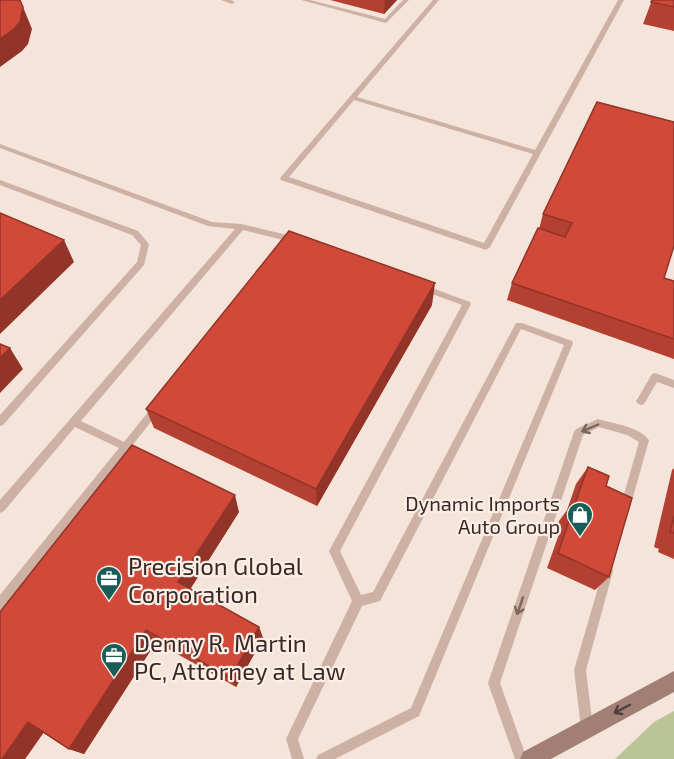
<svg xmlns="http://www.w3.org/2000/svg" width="674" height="759" viewBox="0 0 674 759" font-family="'Exo 2',sans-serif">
<rect width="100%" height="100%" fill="#f4e4d9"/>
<polygon fill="#bbc498" points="674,711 674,759 615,759 654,722"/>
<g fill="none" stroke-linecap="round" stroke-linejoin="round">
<g fill="#cdb1a4" fill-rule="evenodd">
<polygon points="221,0 231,0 235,2 232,4"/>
<polygon points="301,0 310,0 385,19 403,0 409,0 386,23"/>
<path d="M433,0H439L357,97L535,150L618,0H624L490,247L486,250L281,180L280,178ZM354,100L533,154L484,243L289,177Z"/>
<polygon points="0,144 212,222 241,224 291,236 295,239 291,242 243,230 81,421 124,442 153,406 156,405 159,406 161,409 4,608 0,610 0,595 119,448 75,427 4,511 0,513 0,500 235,229 208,226 0,148"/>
<polygon points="0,180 138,231 149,244 144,265 3,425 0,426 0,415 137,262 141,245 132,235 0,185"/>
<polygon points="424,285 470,302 471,304 340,551 361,595 373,592 516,323 522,323 572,341 573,343 419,716 335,759 316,759 318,755 411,708 564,345 521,329 380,601 362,606 298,739 304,759 292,759 286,739 352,601 329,551 462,305 421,290 420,288"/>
<polygon points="655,373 674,380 674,388 657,382 644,404 641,405 638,404 636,401 638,398 652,374"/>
<path d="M598,419C614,424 638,426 649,440L630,508L629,511L625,513L621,511L620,508L639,442L627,435L599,427L583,435L500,683L527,759H515L488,683L574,432L576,429Z"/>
<polygon points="608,566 612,567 613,571 586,670 593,728 591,732 587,734 583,732 581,728 574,670 603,571 604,567"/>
</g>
<polygon fill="#a17f75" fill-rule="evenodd" points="674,671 674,692 551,759 520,759 523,752"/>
</g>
<g fill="#b44031">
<polygon points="330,0 397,0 384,14"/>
<polygon points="652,0 674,0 674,31 643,24"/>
<polygon points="597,102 664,278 674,281 674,359 507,300 512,283 539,229 543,214"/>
<polygon points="432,305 317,506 154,428 146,409"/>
<polygon points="588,467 606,486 609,577 595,590 547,568 559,534 555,532 559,521 567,510 576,484"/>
<polygon points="674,468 674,559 658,552 659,549 654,547 672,470"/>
<polygon points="239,512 190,589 259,627 263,638 236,687 156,642 84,754 69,749 44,732 25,759 0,759"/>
</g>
<g fill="#923428">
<polygon points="385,0 397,0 384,14"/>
<polygon points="23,7 32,29 28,44 22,51 0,67 0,39"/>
<polygon points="64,240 74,262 0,334 0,300"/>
<polygon points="435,283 432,305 317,506 316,489"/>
<polygon points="10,348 23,369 0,393 0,358"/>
<polygon points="235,495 239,512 186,596 178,582"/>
<polygon points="259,627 263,638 236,687 230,678"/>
<polygon points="146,630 156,642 84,754 69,749"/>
<polygon points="28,722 46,729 25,759 2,759"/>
</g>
<g fill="#d14a39" stroke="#923428" stroke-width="1.5">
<polygon points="0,0 20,0 23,7 20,22 14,29 0,39"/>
<polygon points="652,0 674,0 674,7 651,2"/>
<polygon points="597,102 674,122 674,246 664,278 674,281 674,339 512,283 538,228 565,237 572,223 543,214"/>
<polygon points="0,213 64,240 0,300"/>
<polygon points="289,231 435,283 316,489 146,409"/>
<polygon points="0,344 10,348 0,358"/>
<polygon points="132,445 235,495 178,582 259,627 230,678 146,630 69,749 28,722 2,759 0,759 0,612"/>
<polygon points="588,467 609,476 606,486 632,498 609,577 558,553 570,518 566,516 571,505 574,506"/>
<polygon points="674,516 674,533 670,532"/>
</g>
<defs><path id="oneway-shaft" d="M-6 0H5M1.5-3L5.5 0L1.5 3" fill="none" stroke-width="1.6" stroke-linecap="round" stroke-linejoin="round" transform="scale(1.5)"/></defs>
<g stroke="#7b665f">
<use href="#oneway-shaft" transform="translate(590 428) rotate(157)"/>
<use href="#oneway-shaft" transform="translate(520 606) rotate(109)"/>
</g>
<use stroke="#523e3a" href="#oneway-shaft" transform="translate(622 709) rotate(152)"/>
<defs>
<symbol id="shop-pin" viewBox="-11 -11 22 30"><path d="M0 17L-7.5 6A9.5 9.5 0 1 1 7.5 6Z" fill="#185d58" stroke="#fbeee6"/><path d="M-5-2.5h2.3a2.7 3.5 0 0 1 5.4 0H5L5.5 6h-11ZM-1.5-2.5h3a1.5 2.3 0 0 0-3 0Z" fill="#fff"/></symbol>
<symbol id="office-pin" viewBox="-11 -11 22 30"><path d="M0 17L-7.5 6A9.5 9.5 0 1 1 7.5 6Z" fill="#185d58" stroke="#fbeee6"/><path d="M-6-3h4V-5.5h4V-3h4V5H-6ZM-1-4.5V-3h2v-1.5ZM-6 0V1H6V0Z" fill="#fff"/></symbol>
</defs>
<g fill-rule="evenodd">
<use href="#shop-pin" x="565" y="500" width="30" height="40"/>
<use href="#office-pin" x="94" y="564" width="30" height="40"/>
<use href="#office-pin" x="99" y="641" width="30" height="40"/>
</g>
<g text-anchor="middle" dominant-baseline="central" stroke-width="4.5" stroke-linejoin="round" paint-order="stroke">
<g font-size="20" fill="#382926" stroke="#fbeee6" text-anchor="end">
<text x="560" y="503">Dynamic Imports<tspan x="560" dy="23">Auto Group</tspan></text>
</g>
<g font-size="24" fill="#382926" stroke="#fbeee6" text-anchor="start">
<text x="128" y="565">Precision Global<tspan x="128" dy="28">Corporation</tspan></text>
<text x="134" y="642">Denny R. Martin<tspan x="134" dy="28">PC, Attorney at Law</tspan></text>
</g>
</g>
</svg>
